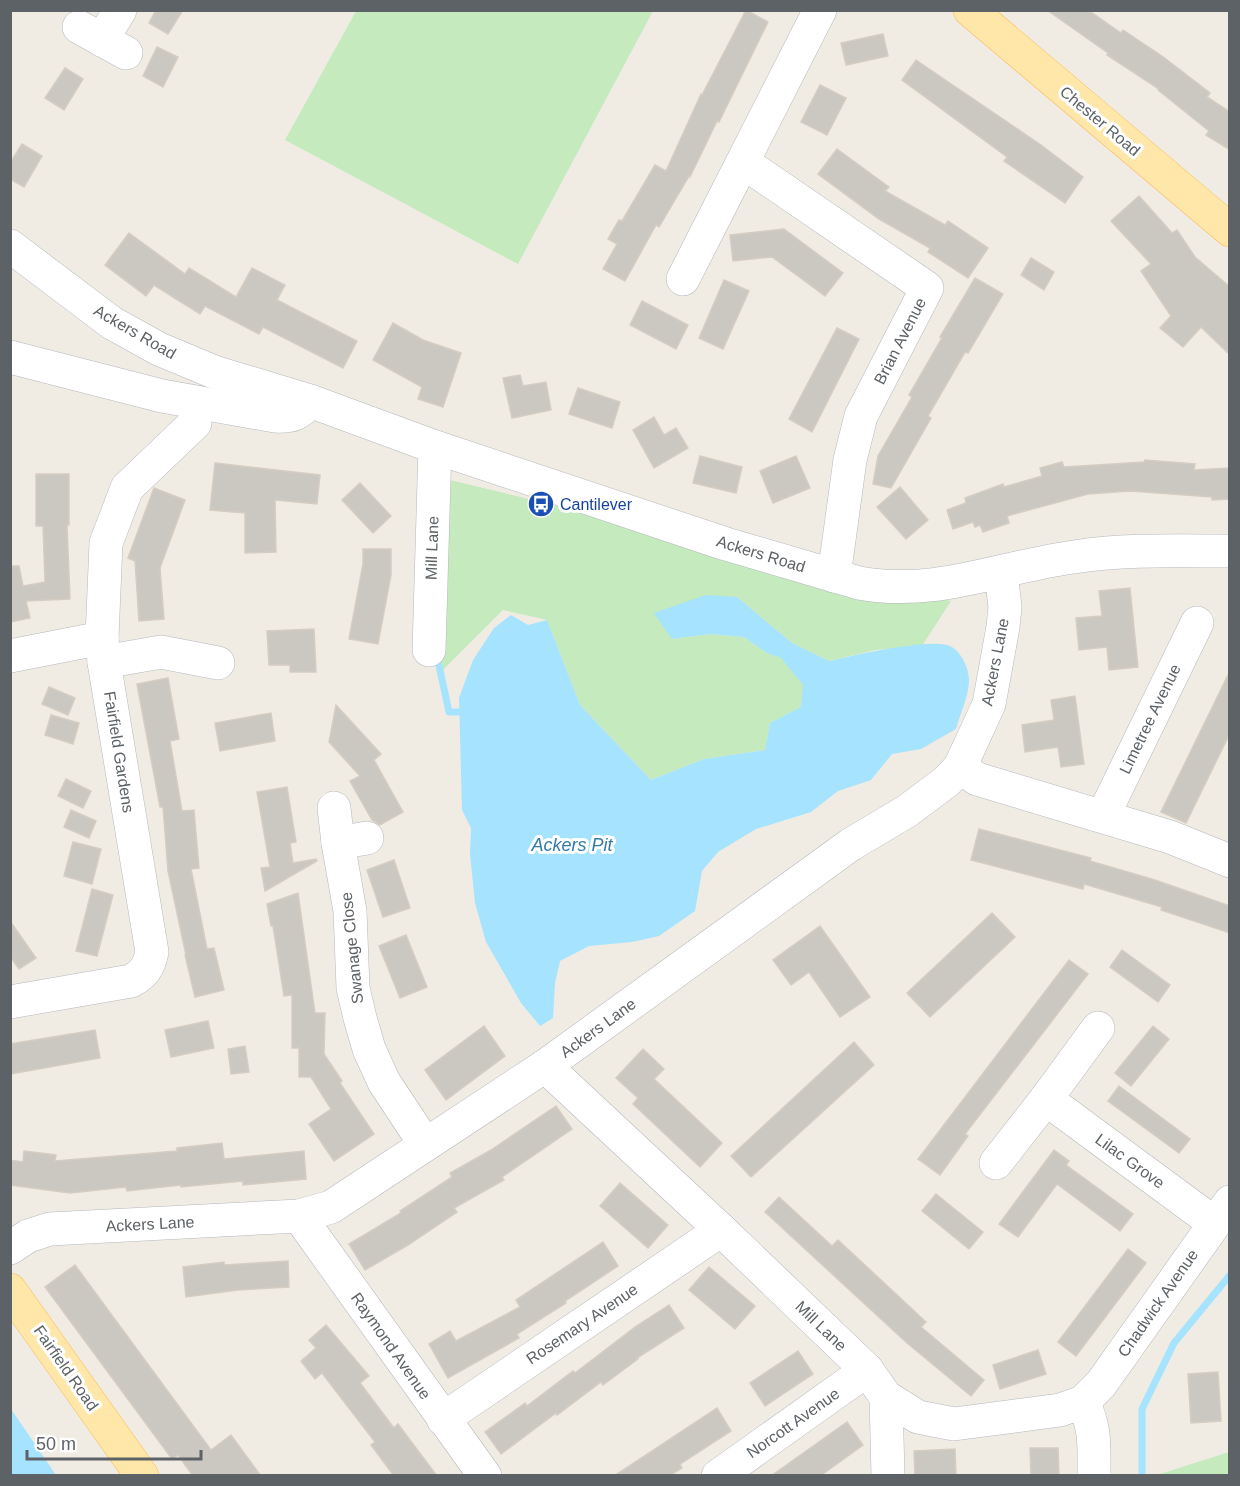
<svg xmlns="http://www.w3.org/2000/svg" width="1240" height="1486" viewBox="0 0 1240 1486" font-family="Arial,sans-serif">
<rect width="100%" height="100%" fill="#f0ece4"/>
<g fill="#c4eabe">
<polygon points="356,11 653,11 518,264 285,140"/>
<polygon points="446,479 951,601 922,646 875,650 829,661 792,643 737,597 672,639 710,634 744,637 767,653 781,658 804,685 801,707 770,723 765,750 704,759 651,780 580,705 547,620 503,610 440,673 448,559"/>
<polygon points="1229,1452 1229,1475 1157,1475"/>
</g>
<g fill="#a5e3ff">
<path d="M706,595L737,597L792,643L829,661C851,656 935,636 952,647C962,653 969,669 969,680C969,696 960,714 956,729L921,749L892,754L871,780L838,791L811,812L756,829L718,852L702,871L695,911L659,936L632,942L589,946L560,961L555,983L553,1018L540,1026L521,1003L486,942L475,903L470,854L471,828L462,810L459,698L473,660L494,628L511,615L528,625L547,620L580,705L651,780L704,759L765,750L770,723L801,707L803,685L781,658L767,653L744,637L710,634L672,639L654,613Z"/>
<polygon points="10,1409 11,1409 56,1475 11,1475"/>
</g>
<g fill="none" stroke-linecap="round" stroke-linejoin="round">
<g stroke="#a5e3ff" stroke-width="7">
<polyline points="437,656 449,712 460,712"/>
<polyline points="1142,1476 1142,1409 1174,1343 1230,1275"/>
</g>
</g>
<g fill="#cbc7c1" stroke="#d6cdc2" stroke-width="1.5">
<polygon points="156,10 183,10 168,34 149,23"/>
<polygon points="746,10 768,22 719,122 717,121 690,177 689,176 659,227 656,225 625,281 603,269 617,244 608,239 619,220 622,221 655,165 666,171 701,94 702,95"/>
<polygon points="1047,10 1088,10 1121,33 1123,30 1162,56 1210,93 1207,97 1230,112 1230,150 1206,135 1209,131 1158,90 1159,89 1107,55 1108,53"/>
<polygon points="883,34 888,56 846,65 841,43"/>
<polygon points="157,47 178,57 163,87 143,76"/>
<polygon points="916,60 1041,145 1083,177 1065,203 1004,161 1007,157 902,80"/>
<polygon points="65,68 83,79 64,110 45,98"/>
<polygon points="820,85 846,98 827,135 801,122"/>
<polygon points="22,144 42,156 24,187 10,179 10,163"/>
<polygon points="837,149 889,187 885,191 945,225 948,221 988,248 968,278 928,252 930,248 879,219 818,174"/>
<polygon points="1139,196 1172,233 1177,230 1195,257 1230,287 1230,355 1201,327 1183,347 1160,328 1171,316 1141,271 1151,264 1111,221"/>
<polygon points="784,229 843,273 825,296 772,257 733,261 730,235"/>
<polygon points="129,233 185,274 189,268 236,297 252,268 285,285 277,300 357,341 343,368 263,327 259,334 205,306 200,314 154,285 146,296 105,265"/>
<polygon points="1031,258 1054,272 1044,290 1021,275"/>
<polygon points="975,278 1003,294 968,353 965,352 928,416 931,418 891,488 873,484 878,456 912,397 909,395 942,338 940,337"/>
<polygon points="724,280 749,291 723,349 699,338"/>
<polygon points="642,301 688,325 676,349 630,325"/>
<polygon points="393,323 423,340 461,353 443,407 418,399 422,387 373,360"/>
<polygon points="837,328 859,339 812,432 789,419"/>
<polygon points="520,375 523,386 546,382 551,410 512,418 503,378"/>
<polygon points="578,388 620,402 612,428 569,414"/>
<polygon points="654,417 664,435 676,428 688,448 654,468 633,430"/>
<polygon points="700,456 742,467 736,493 693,483"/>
<polygon points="796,456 810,488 773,503 760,471"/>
<polygon points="1145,460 1195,464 1194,470 1230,468 1230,499 1212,500 1212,497 1130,491 1088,494 1007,516 1009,523 983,532 980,525 975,527 973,522 953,529 947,510 966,503 965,498 1003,484 1004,487 1042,476 1040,468 1062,462 1064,467 1144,462"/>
<polygon points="215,463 320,475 317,504 275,500 276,552 245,553 245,513 210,510"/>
<polygon points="36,474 69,474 69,525 67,525 70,599 26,601 30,618 10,622 10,566 19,566 23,586 45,582 43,526 36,526"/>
<polygon points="360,483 391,516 373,533 342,500"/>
<polygon points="900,487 928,520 906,539 877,507"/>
<polygon points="154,488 185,500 160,568 164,619 139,621 135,561 128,558"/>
<polygon points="363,549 391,549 391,575 378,644 349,639 363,564"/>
<polygon points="1130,588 1138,667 1109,670 1107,647 1079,650 1076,618 1102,616 1099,591"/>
<polygon points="314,629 316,672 290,672 290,665 269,665 267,631"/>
<polygon points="1230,671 1230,733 1186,823 1161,812"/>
<polygon points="168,678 179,739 170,741 182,811 194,810 199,868 191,869 207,949 214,948 224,990 195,997 185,955 186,955 168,871 163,807 160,807 137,684"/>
<polygon points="49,687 75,698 68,715 42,704"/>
<polygon points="1075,696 1084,764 1061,767 1058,747 1025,752 1022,725 1054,720 1051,700"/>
<polygon points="336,705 381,754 374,760 403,812 380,825 372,820 350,781 360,776 329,742"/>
<polygon points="271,713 275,741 220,751 215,723"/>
<polygon points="51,715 79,723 73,744 45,735"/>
<polygon points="66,779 91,791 83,808 58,796"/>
<polygon points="287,787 296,842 290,843 293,863 316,859 317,861 265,891 261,868 270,867 257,792"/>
<polygon points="71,810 96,821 89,838 64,827"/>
<polygon points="979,829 1091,858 1090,861 1155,880 1230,906 1230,933 1161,910 1162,907 1084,884 1083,889 971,860"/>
<polygon points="73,842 101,849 92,884 64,876"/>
<polygon points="394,860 410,908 383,917 367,870"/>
<polygon points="92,889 113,895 97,956 76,951"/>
<polygon points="298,893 315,1013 325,1013 324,1054 342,1081 340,1083 374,1134 334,1161 309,1124 331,1109 311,1077 299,1077 299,1048 292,1048 292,995 284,996 273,926 271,926 267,904"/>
<polygon points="992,913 1015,937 930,1017 907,993"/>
<polygon points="10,921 36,958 19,969 10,956"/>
<polygon points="820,926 870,997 840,1017 809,972 791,985 773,960"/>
<polygon points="406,935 427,987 400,998 379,946"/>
<polygon points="1122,950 1170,985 1158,1002 1110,967"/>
<polygon points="1069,960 1088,974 965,1134 968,1136 940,1175 918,1159"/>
<polygon points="208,1021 214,1048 171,1057 165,1030"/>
<polygon points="484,1026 505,1056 446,1100 425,1070"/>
<polygon points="1153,1026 1169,1039 1131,1086 1115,1073"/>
<polygon points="95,1030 100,1058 10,1074 10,1044"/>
<polygon points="854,1042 874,1065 751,1177 731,1156"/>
<polygon points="245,1046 249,1072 231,1074 228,1049"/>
<polygon points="643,1049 664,1069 654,1079 722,1143 700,1167 633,1104 638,1098 616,1078"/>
<polygon points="1119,1086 1190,1139 1179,1153 1108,1101"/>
<polygon points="556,1106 572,1129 502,1177 504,1180 454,1208 457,1212 408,1245 365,1270 349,1244 401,1213 400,1211 452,1177 450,1173 491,1150"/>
<polygon points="222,1143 224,1159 304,1151 306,1179 243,1185 243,1181 181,1187 181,1185 127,1191 126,1187 70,1193 10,1185 10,1160 23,1162 24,1151 56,1155 55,1161 177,1151 177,1148"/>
<polygon points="1054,1150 1069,1161 1066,1165 1133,1214 1120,1231 1057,1184 1018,1237 999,1224"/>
<polygon points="620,1183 668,1225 648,1248 600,1206"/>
<polygon points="936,1194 983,1232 969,1249 922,1211"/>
<polygon points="779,1197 832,1246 838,1240 926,1322 921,1327 984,1380 971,1396 907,1343 765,1212"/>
<polygon points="603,1242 618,1266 565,1301 566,1303 517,1334 519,1338 448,1378 429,1344 450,1331 456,1341 520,1307 516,1300"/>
<polygon points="1128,1249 1146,1263 1076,1356 1058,1342"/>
<polygon points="288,1261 289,1287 238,1290 186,1297 183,1267 224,1262 224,1265"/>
<polygon points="75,1265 211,1450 231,1435 261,1476 193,1476 178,1455 172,1459 45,1287"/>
<polygon points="709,1267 755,1306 735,1329 689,1290"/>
<polygon points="669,1305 684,1328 637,1358 638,1359 603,1385 601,1382 557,1415 556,1413 501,1454 485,1432 525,1403 527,1406 573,1371 575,1373 635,1327"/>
<polygon points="326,1325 369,1376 360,1383 394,1428 398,1424 437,1476 394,1476 371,1445 375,1442 322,1373 315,1379 301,1361 316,1348 309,1340"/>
<polygon points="1038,1350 1046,1374 1000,1389 993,1365"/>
<polygon points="798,1351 813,1374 765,1406 750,1383"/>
<polygon points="1218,1372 1221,1421 1191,1423 1188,1374"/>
<polygon points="717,1408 731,1431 680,1464 682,1468 669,1476 614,1476"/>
<polygon points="847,1422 863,1445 820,1476 771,1476"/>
<polygon points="1030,1448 1058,1448 1059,1476 1031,1476"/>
<polygon points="955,1449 956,1476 915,1476 914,1451"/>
</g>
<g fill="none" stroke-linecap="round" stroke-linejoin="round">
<defs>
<g id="minor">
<polyline points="79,27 126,53"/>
<polyline points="102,40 120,10"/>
<polyline points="743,162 927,288 861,416 850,460 834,576"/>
<path d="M10,246L112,323L159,349L214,372L310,401L435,447L726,544L859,583C937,597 999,567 1074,557C1125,549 1178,551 1230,551"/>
<polyline points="683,279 820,10"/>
<path d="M10,357L162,396L275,416C292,417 300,414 310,401"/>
<polyline points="429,650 435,447"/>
<polyline points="10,656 102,638"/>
<polyline points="104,662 161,652 218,663"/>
<polyline points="960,767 977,779 1170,837 1230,861"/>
<polyline points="334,808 338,843 367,838"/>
<polyline points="1103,816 1197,623"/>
<polyline points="338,843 350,911 353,988 360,1018 369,1049 384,1082 425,1144"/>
<path d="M10,1002L131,981C144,974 149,967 152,952L104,662L102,638L106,543L127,488L195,423"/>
<path d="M545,1066L721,1230L867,1370L886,1397L918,1417L954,1424L1060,1410L1083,1402C1096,1428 1094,1447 1094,1476"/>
<polyline points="1046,1099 1214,1223"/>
<polyline points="996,1163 1046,1099 1098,1028"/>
<polyline points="299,1216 485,1476"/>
<polyline points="10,1248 28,1236 50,1229 299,1216 331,1207 545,1066 850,845 907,811 947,781 960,767 989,704 1003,627 1005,607 1001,573"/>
<polyline points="886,1397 888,1476"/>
<polyline points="1083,1402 1101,1384 1230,1202"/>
<polyline points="443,1419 721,1230"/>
<polyline points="718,1476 867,1370"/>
</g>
<g id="major">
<polyline points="970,10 1230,230"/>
<polyline points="10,1290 142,1476"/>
</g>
</defs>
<use href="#minor" stroke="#b5b8bc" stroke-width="34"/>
<use href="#major" stroke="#ffb74f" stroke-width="34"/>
<use href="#minor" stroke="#fff" stroke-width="33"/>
<use href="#major" stroke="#ffe7aa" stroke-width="33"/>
</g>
<defs>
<symbol id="bus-disc" viewBox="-11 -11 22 22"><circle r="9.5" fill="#1a4fb4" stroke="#fff"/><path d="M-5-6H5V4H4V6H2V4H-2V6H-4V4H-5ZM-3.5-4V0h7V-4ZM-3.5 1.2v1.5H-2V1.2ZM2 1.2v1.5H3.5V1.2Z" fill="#fff"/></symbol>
</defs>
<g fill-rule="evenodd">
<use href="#bus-disc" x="526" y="489" width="30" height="30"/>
</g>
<g text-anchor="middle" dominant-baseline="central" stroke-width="6" stroke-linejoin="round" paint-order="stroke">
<g font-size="16" fill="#5c6266" stroke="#fff">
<text transform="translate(1100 121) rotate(40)">Chester Road</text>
<text transform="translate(135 332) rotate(30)">Ackers Road</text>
<text transform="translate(900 341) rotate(-63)">Brian Avenue</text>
<text transform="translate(432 548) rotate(-88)">Mill Lane</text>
<text transform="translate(761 554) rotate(17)">Ackers Road</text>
<text transform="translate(995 662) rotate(-79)">Ackers Lane</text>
<text transform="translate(1150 719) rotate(-64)">Limetree Avenue</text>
<text transform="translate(119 752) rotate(81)">Fairfield Gardens</text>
<text transform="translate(352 948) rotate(-96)">Swanage Close</text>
<text transform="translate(598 1028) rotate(-36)">Ackers Lane</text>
<text transform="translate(1130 1161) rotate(36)">Lilac Grove</text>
<text transform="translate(150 1224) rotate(-3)">Ackers Lane</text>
<text transform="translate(1158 1303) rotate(-55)">Chadwick Avenue</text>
<text transform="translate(582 1324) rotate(-34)">Rosemary Avenue</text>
<text transform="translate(821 1326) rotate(44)">Mill Lane</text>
<text transform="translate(391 1346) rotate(55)">Raymond Avenue</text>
<text transform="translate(66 1368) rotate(55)">Fairfield Road</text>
<text transform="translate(793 1423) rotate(-35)">Norcott Avenue</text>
</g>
<g font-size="16" fill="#164399" stroke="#fff" text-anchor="start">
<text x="560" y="504">Cantilever</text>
</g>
<g font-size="18" font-style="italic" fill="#337ba9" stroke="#fff">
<text x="572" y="845">Ackers Pit</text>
</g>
</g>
<rect width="1240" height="1486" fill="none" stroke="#5c6266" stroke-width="24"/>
<path d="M27 1450v9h174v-9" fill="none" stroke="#5c6266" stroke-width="3"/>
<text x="36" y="1450" font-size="18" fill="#5c6266" stroke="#ffffff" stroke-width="4.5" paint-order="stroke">50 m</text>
</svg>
